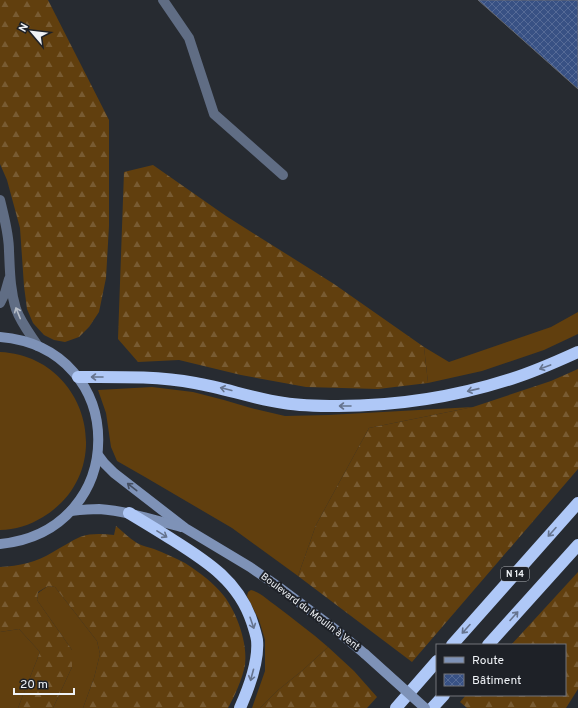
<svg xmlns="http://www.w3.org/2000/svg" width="578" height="708" viewBox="0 0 578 708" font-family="Overpass,sans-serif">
<defs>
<pattern id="forest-firs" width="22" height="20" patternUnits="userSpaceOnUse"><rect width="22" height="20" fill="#613f0e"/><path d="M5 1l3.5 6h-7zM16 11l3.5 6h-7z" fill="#785b32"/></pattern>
<pattern id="building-cross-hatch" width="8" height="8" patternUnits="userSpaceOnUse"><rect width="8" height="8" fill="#385184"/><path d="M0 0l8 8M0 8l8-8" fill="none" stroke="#556a96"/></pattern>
</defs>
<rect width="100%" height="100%" fill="#272b31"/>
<g fill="#613f0e">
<polygon points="578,312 578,334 544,350 482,371 428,383 424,347 449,362 551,327"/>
<path d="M0,352C88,356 119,471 43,517C30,525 15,530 0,530Z"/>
<polygon points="152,387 193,392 224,400 251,408 285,416 328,415 473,407 369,428 316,525 298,576 232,528 145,477 117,461 111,447 106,413 98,390"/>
<polygon points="48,586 55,587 97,641 100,654 94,678 83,708 53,708 72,667 72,650 37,600 38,593"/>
<path d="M251,590C260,592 268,600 275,605C293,619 311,632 328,647L303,670L277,691L260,708H252L265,671V640L259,620L247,596L248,592Z"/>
<polygon points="19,629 40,652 18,708 0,708 0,632"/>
</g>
<g fill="url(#forest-firs)">
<polygon points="0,0 48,0 109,120 109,226 106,278 99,312 89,327 79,337 65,342 54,340 44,335 33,323 27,309 24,286 20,228 7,180 0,164"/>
<polygon points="153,165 226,216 334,284 424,347 428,383 378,389 306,387 241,375 179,360 138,362 118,339 124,172"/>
<polygon points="578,369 578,469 412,662 298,576 316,525 369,428 473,407 551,381"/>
<path d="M116,526C122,531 129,538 137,543C142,546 149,547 154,549C165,553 175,558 185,563C199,572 214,583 224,596C237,613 248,644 245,665C242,680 235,695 228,708H83L94,678L100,654L97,641L55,587L48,586L38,592L37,600L72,650V667L53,708H18L40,652L19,629L0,632V567C19,566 37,562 53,552C62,547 71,541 80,537C91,533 103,534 114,535Z"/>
<polygon points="578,572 578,689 566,708 467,708 460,702 466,695 565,695 565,645 511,645"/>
<polygon points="328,647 354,671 377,697 367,708 260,708 277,691 303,670"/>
</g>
<polygon fill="url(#building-cross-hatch)" stroke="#666970" points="478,0 578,0 578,89"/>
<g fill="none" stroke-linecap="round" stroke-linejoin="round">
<polyline stroke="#606d84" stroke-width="10" points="163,0 189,38 214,114 283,175"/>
<g stroke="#606d84" stroke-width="10">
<path d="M0,200C4,217 9,234 9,251C10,271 10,290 16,309C21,323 30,334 38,346"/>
<polyline points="0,303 5,293 9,279"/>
</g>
<g stroke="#7e92b7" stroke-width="10">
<path d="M0,337C131,348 131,531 0,544"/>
<polyline points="98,455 104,463 114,473 185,528 250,567 276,585 336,630 365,654"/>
<path d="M71,511C80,510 90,509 99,509C127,511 154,520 181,527"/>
</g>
<g stroke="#afc8f7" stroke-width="12">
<path d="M78,377C117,377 157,376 195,383C225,388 254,399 284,403C302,406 320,406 338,406C396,406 455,397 511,379C534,372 556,362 578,352"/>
<path d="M129,513C144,522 159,531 173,540C208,562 239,582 252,622C254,628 256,634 257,640C259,660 248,690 240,708"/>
<polyline points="452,645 578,503"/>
<polyline points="488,645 578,545"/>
<polyline points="396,708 437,661"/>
<polyline points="432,708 444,695"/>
</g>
<polyline stroke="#7e92b7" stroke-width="10" points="365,654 425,708"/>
</g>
<defs><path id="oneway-shaft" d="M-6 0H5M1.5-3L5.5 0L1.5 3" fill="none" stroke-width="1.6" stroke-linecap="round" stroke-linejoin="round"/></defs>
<use stroke="#b6bdc8" href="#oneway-shaft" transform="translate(18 313) rotate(-112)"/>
<g stroke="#66748f">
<use href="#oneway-shaft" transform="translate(545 367) rotate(160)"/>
<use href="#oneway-shaft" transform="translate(97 377) rotate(180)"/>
<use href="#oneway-shaft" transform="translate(226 389) rotate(-166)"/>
<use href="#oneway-shaft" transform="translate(473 390) rotate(167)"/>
<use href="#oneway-shaft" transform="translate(345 406) rotate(-180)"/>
<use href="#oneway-shaft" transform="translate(552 532) rotate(132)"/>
<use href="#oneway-shaft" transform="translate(162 534) rotate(32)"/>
<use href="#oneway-shaft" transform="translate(514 616) rotate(-48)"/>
<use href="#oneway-shaft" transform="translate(252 623) rotate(71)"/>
<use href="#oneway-shaft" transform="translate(466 629) rotate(132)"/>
<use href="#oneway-shaft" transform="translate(252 675) rotate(105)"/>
</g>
<use stroke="#444e61" href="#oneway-shaft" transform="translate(132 487) rotate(-142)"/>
<g text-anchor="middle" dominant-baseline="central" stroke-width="4" stroke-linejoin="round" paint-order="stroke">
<rect fill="#1e2127" stroke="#b0b3b8" stroke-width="1" x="501" y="567" width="28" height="14" rx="3"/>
<g font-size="9" font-weight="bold" fill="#eff2f6">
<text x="515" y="574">N 14</text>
</g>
<g font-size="10" fill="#eff2f6" stroke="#1e2127">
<text transform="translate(310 612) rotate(37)">Boulevard du Moulin à Vent</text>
</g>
</g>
<rect x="436" y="644" width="130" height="52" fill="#1e2127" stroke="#72757a"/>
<rect x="444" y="657" width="20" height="6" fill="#7e92b7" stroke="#72757a"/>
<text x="472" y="664" font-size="12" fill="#eff2f6">Route</text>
<rect x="444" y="674" width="20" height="12" fill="url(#building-cross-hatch)" stroke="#72757a"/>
<text x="472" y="684" font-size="12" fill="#eff2f6">Bâtiment</text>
<g transform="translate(32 32) rotate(298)" stroke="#1e2127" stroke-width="3" paint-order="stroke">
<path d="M0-3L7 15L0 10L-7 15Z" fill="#eff2f6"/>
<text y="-6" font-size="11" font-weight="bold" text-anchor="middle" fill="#eff2f6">N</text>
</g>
<path d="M14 688v6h60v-6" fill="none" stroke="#eff2f6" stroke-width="2"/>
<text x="20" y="688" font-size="12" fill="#eff2f6" stroke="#1e2127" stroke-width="3" paint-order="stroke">20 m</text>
</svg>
